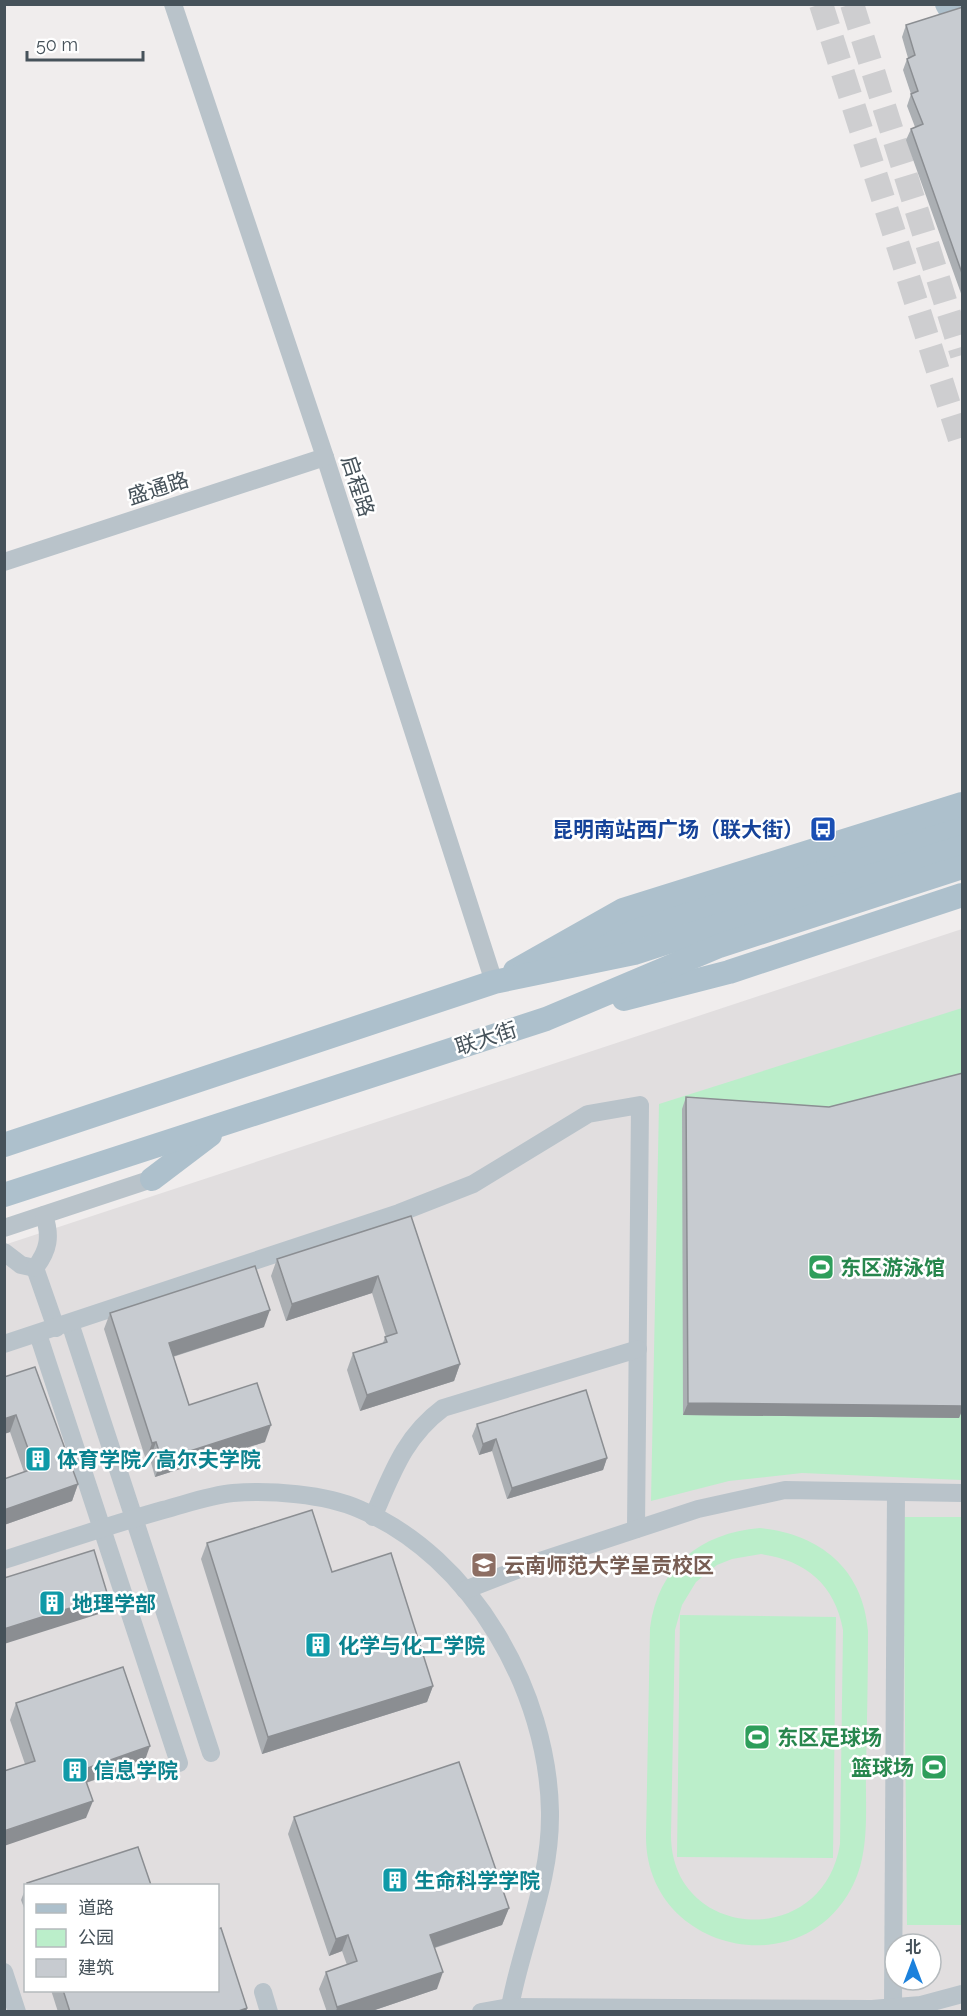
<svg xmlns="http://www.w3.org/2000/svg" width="967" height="2016" viewBox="0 0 967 2016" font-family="Raleway,'Noto Sans SC',sans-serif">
<rect width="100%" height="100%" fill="#f0eded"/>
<path fill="#e1dedf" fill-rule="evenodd" d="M962,929V2011H5L4,1245ZM26,1886H218V1990H26ZM895,1944H931V1980H895Z"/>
<g fill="#bbeeca" fill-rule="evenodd">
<polygon points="962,1008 962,1480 802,1473 729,1481 651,1501 659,1104"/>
<polygon points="903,1517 962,1517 962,1925 907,1925"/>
<path d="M760,1528C819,1534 863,1568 868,1631C868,1676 867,1722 866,1768C865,1807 871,1853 851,1889C798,1987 646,1949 646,1837L650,1628C658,1567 700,1533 760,1528ZM761,1554C805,1560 835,1584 843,1630L840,1844C823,1951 671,1941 671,1835L675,1630L682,1605L696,1582L717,1565L732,1559Z"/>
<polygon points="680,1615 836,1617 833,1858 677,1857"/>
</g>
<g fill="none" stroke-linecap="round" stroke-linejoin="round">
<g stroke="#ceced0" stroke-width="24" stroke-dasharray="24 12" stroke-linecap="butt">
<polyline points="821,4 962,446"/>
<polyline points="852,4 962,355"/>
</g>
<g stroke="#b9c3ca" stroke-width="18">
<polyline points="173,4 325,457 494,982"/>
<polyline points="4,562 325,457"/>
<polyline points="4,1228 152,1179"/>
<polyline points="4,1252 21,1265 35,1268"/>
<polyline points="35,1268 56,1328"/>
<path d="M35,1268C49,1250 51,1236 44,1215"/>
<polyline points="70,1323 211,1753"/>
<polyline points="38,1334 179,1763"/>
<polyline points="4,1344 399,1213 473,1184 588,1114 640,1105 636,1529"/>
<path d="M373,1517C392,1474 404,1437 443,1408L638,1349"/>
<path d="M4,1560C57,1543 110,1525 163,1510C186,1504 210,1495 233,1493C270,1490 325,1494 359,1509C473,1557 548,1692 550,1812C551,1885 521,1942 509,2012"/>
<polyline points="465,1590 543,1560 698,1509 785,1490 962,1493"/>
<polyline points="4,1972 17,2012"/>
<polyline points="263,1992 269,2012"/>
<polyline points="893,2007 896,1492"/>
<polyline points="481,2012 509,2007 872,2009 921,2005 962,1994"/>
</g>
<g stroke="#adc0cc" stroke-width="24">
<polyline points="947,4 954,16 962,19"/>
<polyline points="575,951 629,930 962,824"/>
<polyline points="515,971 623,910 962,804"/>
<polyline points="624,999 729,972 962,895"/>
<polyline points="4,1145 494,982 634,953 962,847"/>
<polyline points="152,1179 210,1135"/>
<polyline points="4,1195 546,1019 719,946 962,867"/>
</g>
</g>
<g fill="#abafb3">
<polygon points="963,7 963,299 906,140 911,129 915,127 907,106 911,94 903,70 907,59 908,58 902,37 906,25"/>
<polygon points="963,1073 963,1408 959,1418 683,1415 682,1109 686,1097 829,1107"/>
<polygon points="411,1216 460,1364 454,1381 360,1411 347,1370 353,1353 383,1343 385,1337 386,1337 372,1293 286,1321 271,1276 277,1259"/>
<polygon points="110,1313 264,1327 173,1357 189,1405 265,1442 155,1477 150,1459 146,1460 104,1329"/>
<polygon points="4,1377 78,1484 72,1501 4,1525 4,1479 24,1472 10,1432 4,1434"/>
<polygon points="477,1424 607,1458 603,1470 507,1499 492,1451 479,1455 472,1436"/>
<polygon points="207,1543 433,1686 427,1702 262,1754 201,1559"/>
<polygon points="16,1703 144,1763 86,1783 86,1818 25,1764 10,1720"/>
<polygon points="294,1817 509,1908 502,1925 435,1948 437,1989 369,2012 327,2012 319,1989 326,1972 347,1965 342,1951 329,1956 288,1834"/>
<polygon points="26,1887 26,1913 21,1900"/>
<polygon points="51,1990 218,1990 247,2008 246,2012 58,2012"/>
</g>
<g fill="#8b8e92">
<polygon points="378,1276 372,1293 286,1321 292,1304"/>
<polygon points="270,1310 264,1327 162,1360 169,1343"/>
<polygon points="460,1364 454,1381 360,1411 367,1395"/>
<polygon points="688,1403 963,1406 963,1408 959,1418 683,1415"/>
<polygon points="16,1415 10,1432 4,1434 4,1419"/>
<polygon points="271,1425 265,1442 155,1477 162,1460"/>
<polygon points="496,1439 492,1451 479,1455 483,1444"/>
<polygon points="156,1442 150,1459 146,1460 152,1443"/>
<polygon points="607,1458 603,1470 507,1499 512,1488"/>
<polygon points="78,1484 72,1501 4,1525 4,1510"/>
<polygon points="108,1596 102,1613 4,1644 4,1629"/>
<polygon points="433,1686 427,1702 262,1754 268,1737"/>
<polygon points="150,1746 144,1763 76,1786 82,1770"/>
<polygon points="93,1801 86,1818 4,1846 4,1831"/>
<polygon points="509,1908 502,1925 424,1951 430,1935"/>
<polygon points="348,1935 342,1951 329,1956 336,1939"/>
<polygon points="443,1972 437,1989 369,2012 336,2012 337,2007"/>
<polygon points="247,2008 246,2012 236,2012"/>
</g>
<g fill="#c7cbd0" stroke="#8b8e92" stroke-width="1.5">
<polygon points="963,7 963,276 911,129 923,124 911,94 918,91 907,59 915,55 906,25"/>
<polygon points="963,1073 963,1406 688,1403 686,1097 829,1107"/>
<polygon points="411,1216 460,1364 367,1395 353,1353 387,1342 385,1337 397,1333 378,1276 292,1304 277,1259"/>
<polygon points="255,1266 270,1310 169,1343 189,1405 257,1383 271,1425 162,1460 156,1442 152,1443 110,1313"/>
<polygon points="35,1367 78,1484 4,1510 4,1479 35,1468 16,1415 4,1419 4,1377"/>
<polygon points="586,1390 607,1458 512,1488 496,1439 483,1444 477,1424"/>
<polygon points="312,1510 332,1572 391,1553 433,1686 268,1737 207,1543"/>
<polygon points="94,1550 108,1596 4,1629 4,1578"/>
<polygon points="123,1667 150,1746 82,1770 93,1801 4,1831 4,1771 35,1761 16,1703"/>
<polygon points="459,1762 509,1908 430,1935 443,1972 337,2007 326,1972 357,1961 348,1935 336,1939 294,1817"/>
<polygon points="138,1847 151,1885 28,1886 27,1883"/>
<polygon points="221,1928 247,2008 236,2012 70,2012 63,1990 218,1990 218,1929"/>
</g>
<defs>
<symbol id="bus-square" viewBox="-11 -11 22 22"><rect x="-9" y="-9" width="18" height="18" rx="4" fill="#1a4fb4" stroke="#fff"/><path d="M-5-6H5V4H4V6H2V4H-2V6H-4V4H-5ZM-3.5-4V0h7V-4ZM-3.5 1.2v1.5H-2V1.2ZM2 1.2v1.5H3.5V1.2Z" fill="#fff"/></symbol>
<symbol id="stadium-square" viewBox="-11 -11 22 22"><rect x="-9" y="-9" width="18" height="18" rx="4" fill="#2e9e5b" stroke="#fff"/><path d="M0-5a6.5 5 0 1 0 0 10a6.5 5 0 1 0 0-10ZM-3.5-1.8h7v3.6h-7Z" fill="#fff"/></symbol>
<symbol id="building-square" viewBox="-11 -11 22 22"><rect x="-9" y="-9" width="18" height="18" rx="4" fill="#0f9aa8" stroke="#fff"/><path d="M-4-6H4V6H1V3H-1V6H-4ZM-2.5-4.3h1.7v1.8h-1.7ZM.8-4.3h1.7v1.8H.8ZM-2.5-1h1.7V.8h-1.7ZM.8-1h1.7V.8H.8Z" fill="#fff"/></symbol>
<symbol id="university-square" viewBox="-11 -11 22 22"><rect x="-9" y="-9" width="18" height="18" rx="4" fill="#8d6e63" stroke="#fff"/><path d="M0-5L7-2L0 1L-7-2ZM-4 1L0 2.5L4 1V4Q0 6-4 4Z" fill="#fff"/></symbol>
</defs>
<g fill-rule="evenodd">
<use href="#bus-square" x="808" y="814" width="30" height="30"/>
<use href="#stadium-square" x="806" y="1252" width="30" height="30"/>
<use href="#building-square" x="23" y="1444" width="30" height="30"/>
<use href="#university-square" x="469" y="1550" width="30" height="30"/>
<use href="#building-square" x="37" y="1588" width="30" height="30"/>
<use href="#building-square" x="303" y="1630" width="30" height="30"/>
<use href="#stadium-square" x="742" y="1722" width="30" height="30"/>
<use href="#stadium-square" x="919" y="1752" width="30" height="30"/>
<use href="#building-square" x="60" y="1755" width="30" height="30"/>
<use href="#building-square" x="380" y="1865" width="30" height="30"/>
</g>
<g text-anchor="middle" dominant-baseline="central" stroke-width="5" stroke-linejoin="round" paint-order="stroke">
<g font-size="21" fill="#46525a" stroke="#fff">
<text transform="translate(358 486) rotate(72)">启程路</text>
<text transform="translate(158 488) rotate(-18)">盛通路</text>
<text transform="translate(486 1038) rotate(-18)">联大街</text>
</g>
<g font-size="21" font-weight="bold" fill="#164399" stroke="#fff" text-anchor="end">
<text x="804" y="829">昆明南站西广场（联大街）</text>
</g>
<g font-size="21" font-weight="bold" fill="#27864d" stroke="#fff" text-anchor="start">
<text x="840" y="1267">东区游泳馆</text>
<text x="777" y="1737">东区足球场</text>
<text x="914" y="1767" text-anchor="end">篮球场</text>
</g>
<g font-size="21" font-weight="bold" fill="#0d838f" stroke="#fff" text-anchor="start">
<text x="57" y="1459">体育学院/高尔夫学院</text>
<text x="72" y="1603">地理学部</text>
<text x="338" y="1645">化学与化工学院</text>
<text x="94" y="1770">信息学院</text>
<text x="414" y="1880">生命科学学院</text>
</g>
<g font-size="21" font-weight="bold" fill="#785e54" stroke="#fff" text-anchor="start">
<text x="504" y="1565">云南师范大学呈贡校区</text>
</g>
</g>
<rect width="967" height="2016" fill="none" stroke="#46525a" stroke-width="12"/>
<rect x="24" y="1884" width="195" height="108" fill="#ffffff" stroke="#b5babd" stroke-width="1.5"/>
<rect x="36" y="1904" width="30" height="9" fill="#adc0cc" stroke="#b5babd" stroke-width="1.5"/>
<text x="78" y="1914" font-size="18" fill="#46525a">道路</text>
<rect x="36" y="1929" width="30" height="18" fill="#bbeeca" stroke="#b5babd" stroke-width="1.5"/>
<text x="78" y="1944" font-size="18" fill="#46525a">公园</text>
<rect x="36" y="1959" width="30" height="18" fill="#c7cbd0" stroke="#b5babd" stroke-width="1.5"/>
<text x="78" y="1974" font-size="18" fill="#46525a">建筑</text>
<g transform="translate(913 1962)"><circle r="28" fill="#ffffff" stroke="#b5babd" stroke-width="1.5"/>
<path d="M0-4.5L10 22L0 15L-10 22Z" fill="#1b81dc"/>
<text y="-9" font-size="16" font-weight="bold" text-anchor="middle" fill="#46525a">北</text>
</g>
<path d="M27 51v9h116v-9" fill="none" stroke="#46525a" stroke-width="3"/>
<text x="36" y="51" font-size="18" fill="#46525a" stroke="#ffffff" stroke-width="4.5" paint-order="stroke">50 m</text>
</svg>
